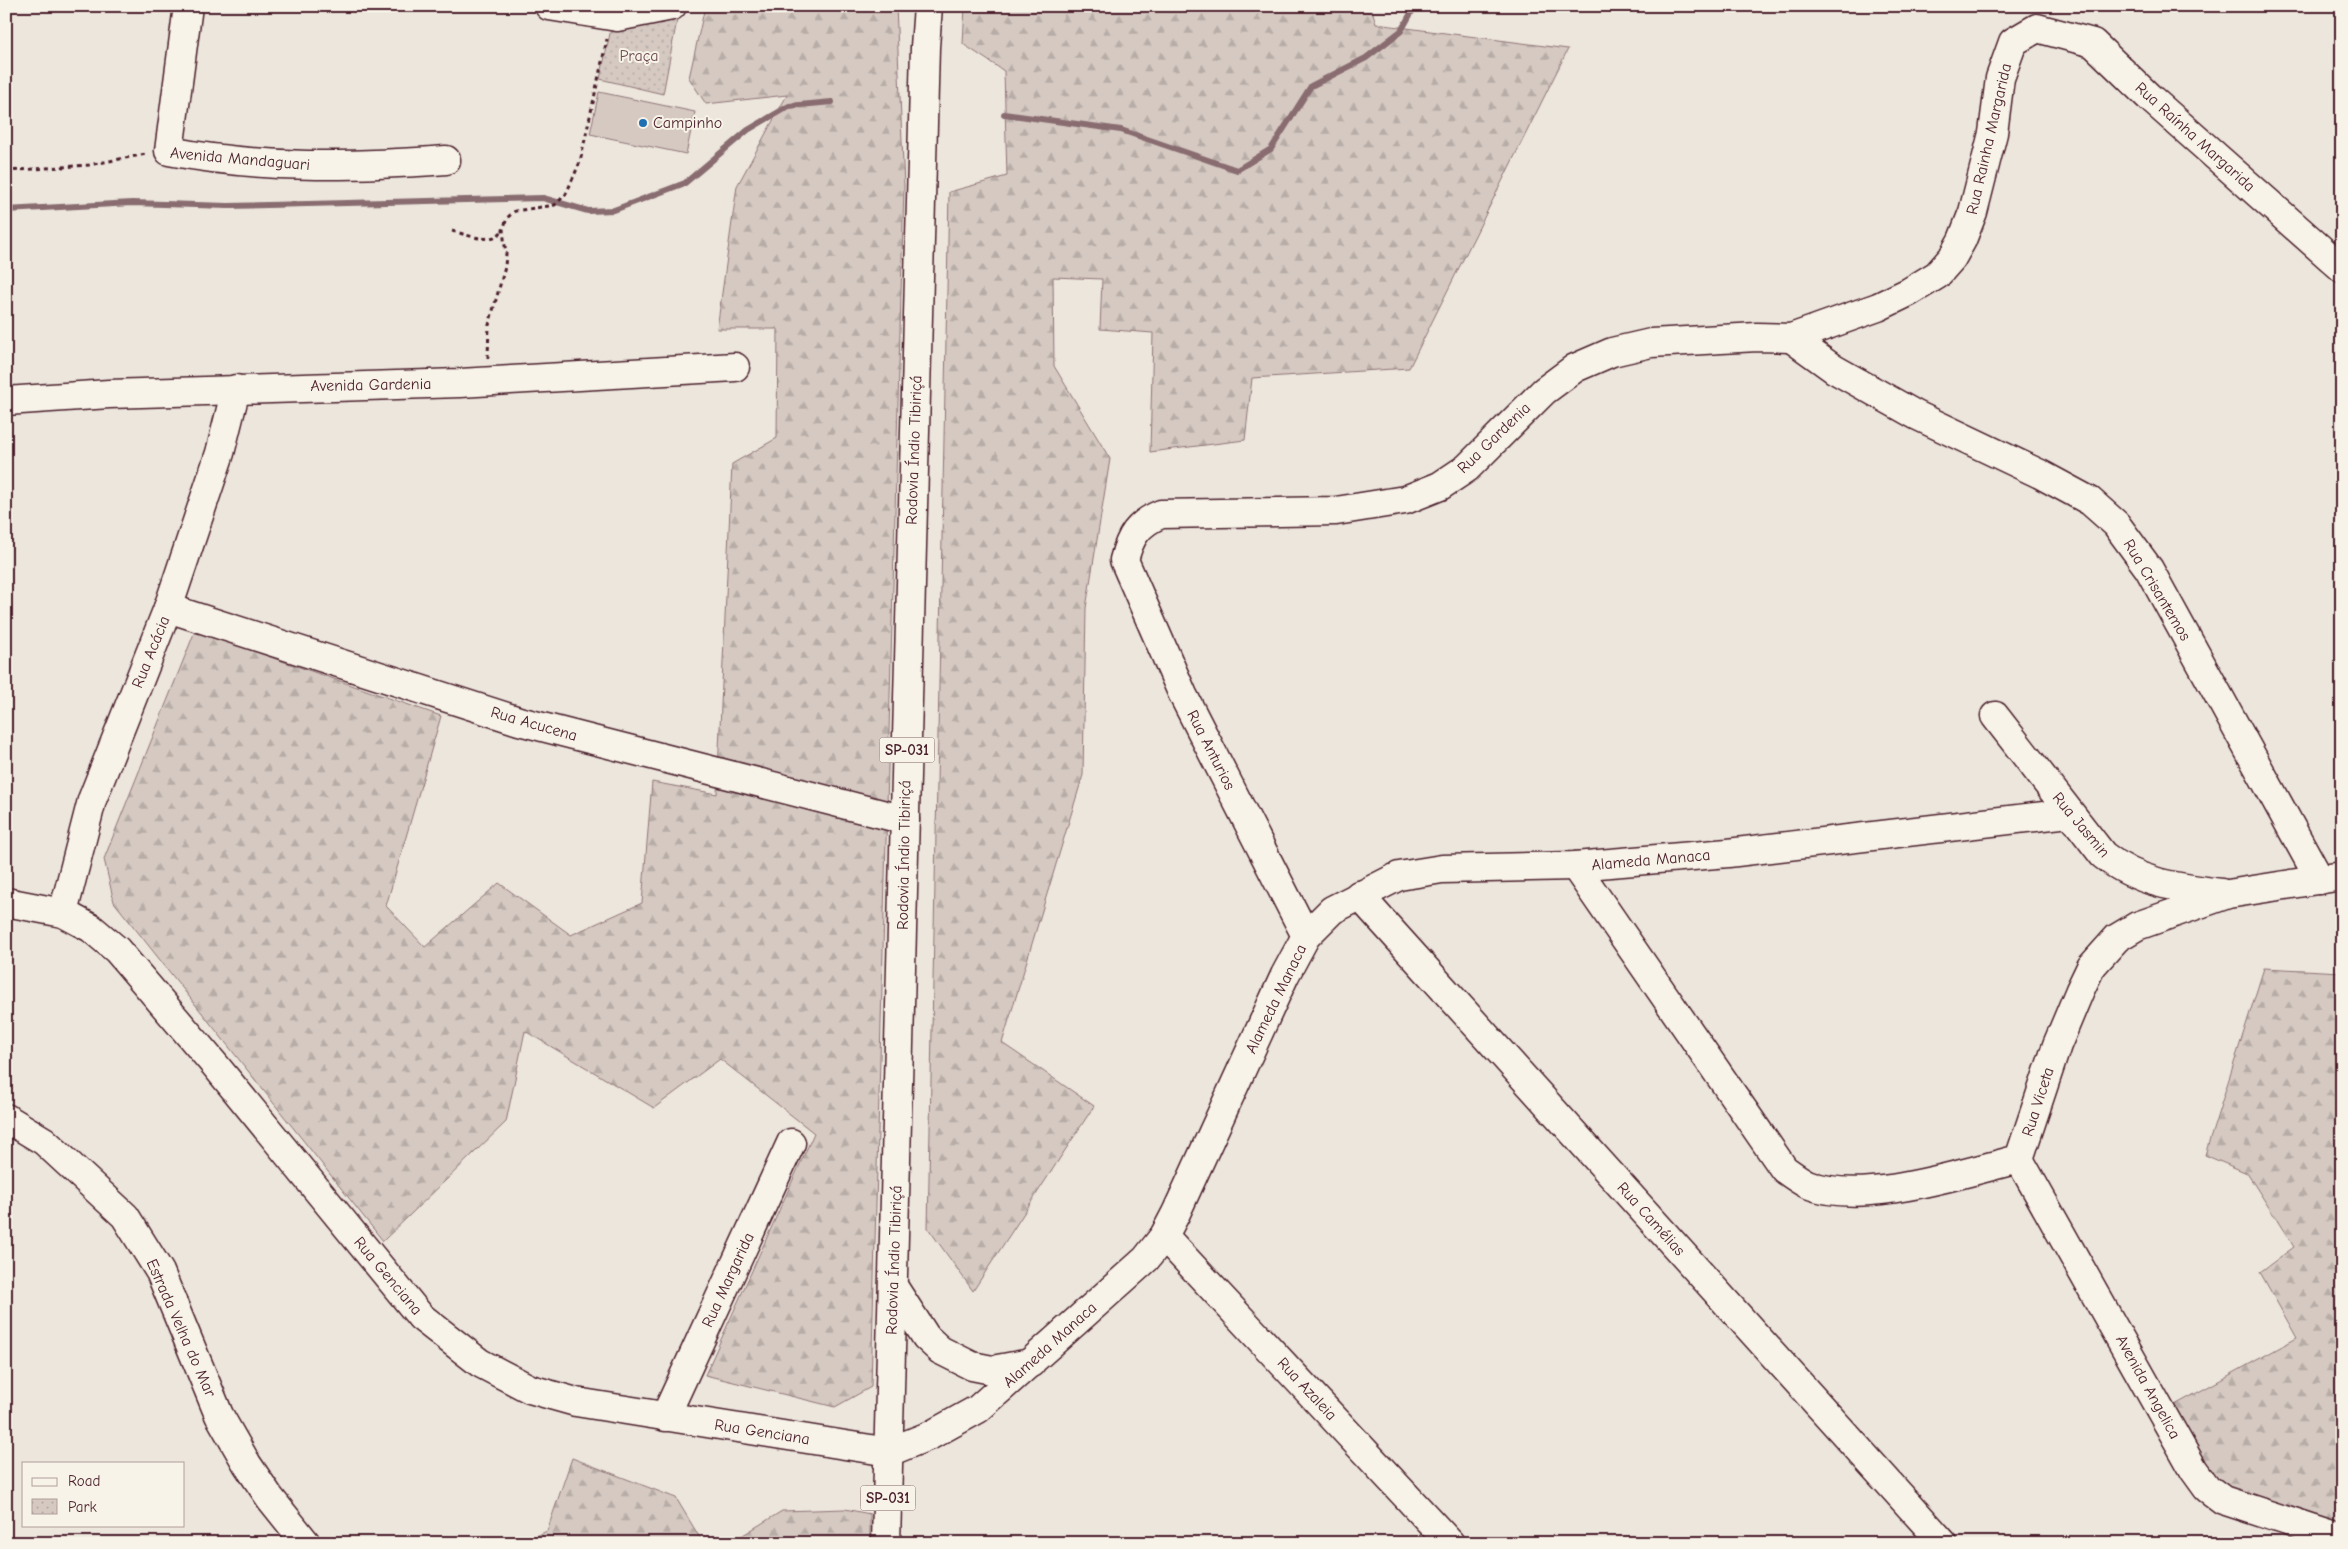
<svg xmlns="http://www.w3.org/2000/svg" width="2348" height="1549" viewBox="0 0 2348 1549" font-family="'Comic Neue',sans-serif">
<defs>
<pattern id="forest-firs" width="22" height="20" patternUnits="userSpaceOnUse" patternTransform="scale(1.25)"><rect width="22" height="20" fill="#d5c9c2"/><path d="M5 1l3.5 6h-7zM16 11l3.5 6h-7z" fill="#b8aca7"/></pattern>
<pattern id="park-dots" width="8" height="8" patternUnits="userSpaceOnUse" patternTransform="scale(1.25)"><rect width="8" height="8" fill="#d5c9c2"/><path d="M2 2h.1M6 6h.1" fill="none" stroke="#b8aca7" stroke-width="1.8" stroke-linecap="round"/></pattern>
</defs>
<rect width="100%" height="100%" fill="#ece6dd"/>
<filter id="ink" filterUnits="userSpaceOnUse"><feTurbulence type="fractalNoise" baseFrequency=".02" numOctaves="2"/><feDisplacementMap in="SourceGraphic" scale="10" xChannelSelector="R" yChannelSelector="G"/><feConvolveMatrix kernelMatrix="1 2 1 2 8 2 1 2 1" color-interpolation-filters="sRGB"/></filter>
<g filter="url(#ink)">
<g fill="url(#forest-firs)" stroke="#907476">
<polygon points="712,6 896,6 904,186 871,1387 835,1407 705,1375 814,1133 720,1059 654,1108 525,1031 506,1122 383,1241 114,902 104,859 195,631 441,716 386,906 425,947 499,883 571,935 642,903 652,782 717,794 732,464 777,438 778,329 717,329 737,186 787,95 706,104 689,78 704,11"/>
<polygon points="965,6 1371,6 1376,24 1568,49 1409,368 1252,378 1245,440 1150,452 1153,333 1100,329 1102,279 1053,277 1054,366 1110,459 1086,608 1083,775 1002,1043 1094,1106 973,1291 928,1228 949,192 1007,176 1004,71 963,44"/>
<polygon points="2264,968 2342,972 2342,1526 2242,1496 2208,1471 2173,1406 2297,1338 2260,1272 2294,1247 2247,1173 2205,1155"/>
<polygon points="572,1458 676,1498 703,1543 522,1543 547,1531"/>
<polygon points="845,1509 870,1514 870,1543 730,1543 782,1511"/>
</g>
<polygon fill="url(#park-dots)" stroke="#907476" points="677,20 663,94 600,79 611,29"/>
<polygon fill="#d5c9c2" stroke="#907476" points="599,92 695,112 686,154 590,134"/>
<g fill="none" stroke-linecap="round" stroke-linejoin="round">
<g stroke="#896c6f" stroke-width="6">
<polyline points="1004,114 1121,130 1237,170 1271,149 1311,86 1366,58 1401,31 1415,6"/>
<polyline points="6,210 132,203 228,206 543,198 588,211 614,210 685,183 748,130 789,106 832,102"/>
</g>
<defs>
<g id="minor">
<path d="M188,6L169,151C261,169 353,167 446,160"/>
<polyline points="549,6 617,17 672,6"/>
<polyline points="1791,338 1834,369 1916,415 2040,474 2090,501 2116,524 2149,569 2320,880"/>
<polyline points="6,401 109,394 460,383 735,367"/>
<polyline points="168,608 519,721 905,820"/>
<path d="M1995,716L2103,855C2138,883 2178,888 2221,893"/>
<path d="M1575,866L1784,1169C1791,1174 1799,1180 1807,1184C1862,1207 1962,1173 2019,1159L2057,1045L2080,990L2091,967L2117,938L2137,926L2228,894L2342,876"/>
<polyline points="1359,895 1943,1543"/>
<polyline points="6,902 63,913 91,928 117,950 215,1065 421,1317 480,1363 530,1389 576,1402 889,1452 931,1435 978,1409 1146,1259 1164,1236 1176,1213 1285,975 1306,936 1332,910 1399,876 1442,869 1575,866 1728,853 2069,813"/>
<polyline points="63,913 92,800 168,608 220,453 236,389"/>
<path d="M1306,936L1183,695L1124,560C1130,537 1137,524 1161,514L1336,511L1405,500L1440,486L1467,468L1544,391L1575,368L1612,352L1651,343L1757,337L1791,338L1878,307L1909,292L1937,275L1952,258L1962,240L1973,212L1993,133L2000,78L2013,42L2037,28L2093,43L2149,97L2342,268"/>
<polyline points="6,1118 44,1141 125,1216 160,1272 219,1415 247,1464 270,1498 306,1543"/>
<polyline points="2019,1159 2194,1470 2207,1488 2223,1500 2342,1539"/>
<polyline points="1164,1236 1450,1543"/>
<polyline points="893,1286 926,1337 940,1350 972,1366 992,1370 1031,1363"/>
<polyline points="665,1417 791,1143"/>
</g>
<polyline id="highway" points="886,1543 925,47 928,6"/>
</defs>
<use href="#minor" stroke="#4a1f2b" stroke-width="31"/>
<use href="#highway" stroke="#4a1f2b" stroke-width="31"/>
<g stroke="#4a1f2b" stroke-width="3" stroke-dasharray="4 4" stroke-linecap="butt">
<polyline points="6,171 89,165 146,154"/>
<path d="M452,231C469,235 491,246 503,230"/>
<polyline points="488,358 489,325 505,267 506,254 503,230 507,218 515,211 555,205 566,194 580,162 607,39"/>
</g>
<use href="#minor" stroke="#f7f3e8" stroke-width="28"/>
<use href="#highway" stroke="#f7f3e8" stroke-width="28"/>
</g>
</g>
<circle fill="#1f6fb2" stroke="#f7f3e8" stroke-width="2" cx="643" cy="123" r="5"/>
<g text-anchor="middle" dominant-baseline="central" stroke-width="4" stroke-linejoin="round" paint-order="stroke">
<g fill="#f7f3e8" stroke="#7e5f64" stroke-width="1">
<rect x="879.5" y="737.5" width="55" height="25" rx="4"/>
<rect x="860.5" y="1485.5" width="55" height="25" rx="4"/>
</g>
<g font-size="15" font-weight="bold" fill="#4a1f2b">
<text x="907" y="750">SP-031</text>
<text x="888" y="1498">SP-031</text>
</g>
<g font-size="16" fill="#6d4a51" stroke="#f7f3e8">
<text x="639" y="56">Praça</text>
</g>
<g font-size="16" fill="#4a1f2b" stroke="#f7f3e8" text-anchor="start">
<text x="653" y="123">Campinho</text>
</g>
<g font-size="16" fill="#4a1f2b" stroke="#f7f3e8">
<text transform="translate(2195 137) rotate(42)">Rua Raínha Margarida</text>
<text transform="translate(1989 139) rotate(-77)">Rua Rainha Margarida</text>
<text transform="translate(240 159) rotate(5)">Avenida Mandaguari</text>
<text transform="translate(371 385) rotate(-1)">Avenida Gardenia</text>
<text transform="translate(1494 438) rotate(-44)">Rua Gardenia</text>
<text transform="translate(914 450) rotate(-88)">Rodovia Índio Tibiriçá</text>
<text transform="translate(2157 590) rotate(59)">Rua Crisantemos</text>
<text transform="translate(151 652) rotate(-68)">Rua Acácia</text>
<text transform="translate(534 724) rotate(16)">Rua Acucena</text>
<text transform="translate(1211 750) rotate(63)">Rua Anturios</text>
<text transform="translate(2081 825) rotate(50)">Rua Jasmin</text>
<text transform="translate(904 855) rotate(-89)">Rodovia Índio Tibiriçá</text>
<text transform="translate(1651 860) rotate(-5)">Alameda Manaca</text>
<text transform="translate(1276 999) rotate(-64)">Alameda Manaca</text>
<text transform="translate(2038 1102) rotate(-72)">Rua Viceta</text>
<text transform="translate(1651 1219) rotate(48)">Rua Camélias</text>
<text transform="translate(894 1260) rotate(-88)">Rodovia Índio Tibiriçá</text>
<text transform="translate(388 1276) rotate(50)">Rua Genciana</text>
<text transform="translate(728 1280) rotate(-65)">Rua Margarida</text>
<text transform="translate(181 1328) rotate(66)">Estrada Velha do Mar</text>
<text transform="translate(1050 1345) rotate(-42)">Alameda Manaca</text>
<text transform="translate(2148 1387) rotate(61)">Avenida Angelica</text>
<text transform="translate(1307 1389) rotate(47)">Rua Azaleia</text>
<text transform="translate(762 1432) rotate(9)">Rua Genciana</text>
</g>
</g>
<rect width="2348" height="1549" fill="none" stroke="#f7f3e8" stroke-width="25"/>
<rect x="12" y="12" width="2323" height="1524" fill="none" stroke="#4a1f2b" stroke-width="2" filter="url(#ink)"/>
<rect x="22" y="1462" width="162" height="65" fill="#f7f3e8" stroke="#b29e9c"/>
<rect x="32" y="1478" width="25" height="8" fill="#f7f3e8" stroke="#b29e9c"/>
<text x="68" y="1486" font-size="15" fill="#4a1f2b">Road</text>
<rect x="32" y="1499" width="25" height="15" fill="url(#park-dots)" stroke="#b29e9c"/>
<text x="68" y="1512" font-size="15" fill="#4a1f2b">Park</text>
</svg>
